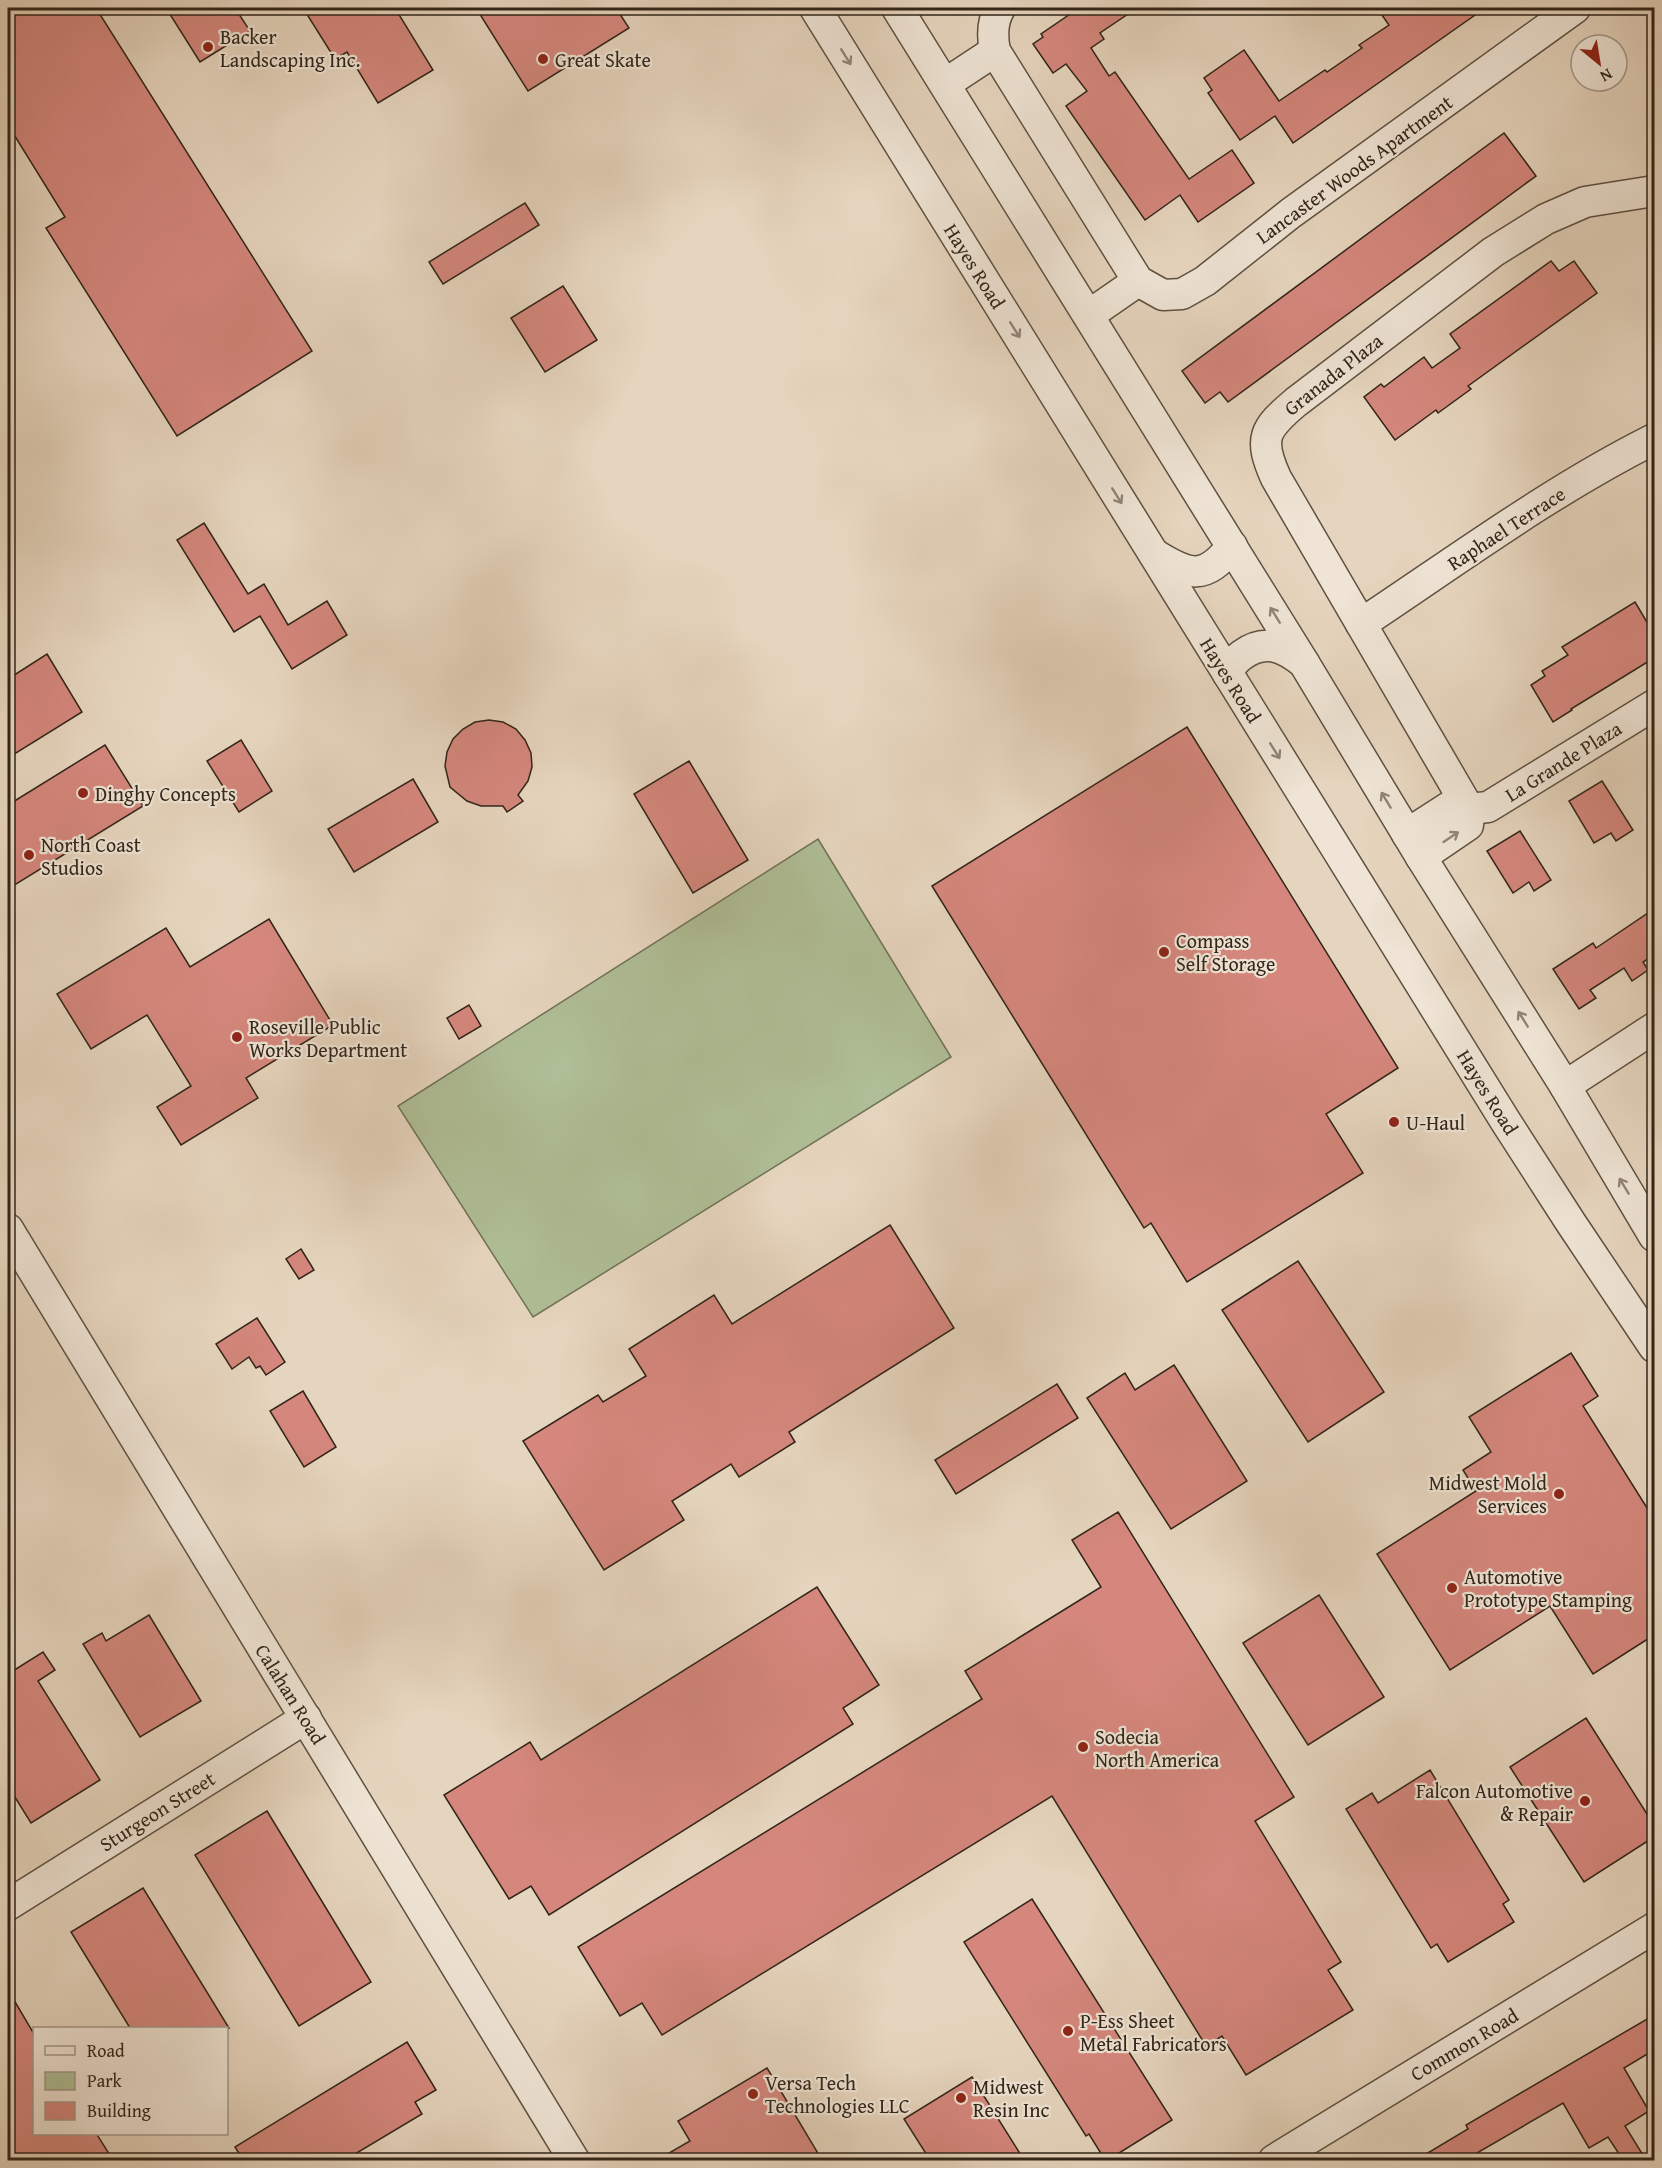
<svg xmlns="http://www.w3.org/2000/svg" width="1662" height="2168" viewBox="0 0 1662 2168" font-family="'Gentium Book Plus',serif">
<rect width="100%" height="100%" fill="#e6d5be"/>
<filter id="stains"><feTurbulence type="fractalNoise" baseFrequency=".00333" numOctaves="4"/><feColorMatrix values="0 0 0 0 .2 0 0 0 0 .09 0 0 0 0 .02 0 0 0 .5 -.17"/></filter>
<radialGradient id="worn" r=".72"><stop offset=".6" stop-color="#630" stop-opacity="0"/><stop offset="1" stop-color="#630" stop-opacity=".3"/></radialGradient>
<polygon fill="#afbe96" stroke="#707258" stroke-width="1.5" points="818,839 951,1057 533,1317 398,1106"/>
<g fill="#d5877d" stroke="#312519" stroke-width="1.5">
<polygon points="8,8 96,8 312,351 177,436 46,228 65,217 8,125"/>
<polygon points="166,8 235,8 250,31 200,62"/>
<polygon points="303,8 395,8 433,70 378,103 347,52 335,59"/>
<polygon points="476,8 616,8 629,28 528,91"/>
<polygon points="1079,8 1137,8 1100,33 1104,39 1091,48 1109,76 1115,72 1189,179 1232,150 1254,183 1198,222 1180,195 1145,220 1066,106 1087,91 1066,64 1053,73 1033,44 1043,37 1041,34"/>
<polygon points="1377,8 1485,8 1293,143 1275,116 1240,140 1208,93 1212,90 1204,78 1244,50 1279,101 1325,70 1327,72 1362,48 1359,45 1389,25"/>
<polygon points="1504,133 1536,176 1228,402 1220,392 1205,403 1182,371"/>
<polygon points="525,203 539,225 443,284 429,262"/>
<polygon points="1551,261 1559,271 1574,261 1597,293 1468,386 1471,389 1438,413 1436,410 1395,440 1364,397 1381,384 1384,387 1424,357 1432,368 1460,348 1450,334"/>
<polygon points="563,286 597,340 545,372 511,318"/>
<polygon points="204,523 248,594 264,584 288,625 327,601 347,635 292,669 260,616 234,632 177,540"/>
<polygon points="1635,602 1654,634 1654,658 1571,709 1572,710 1553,722 1531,685 1545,676 1542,671 1568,655 1562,647"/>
<polygon points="47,654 82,712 8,758 8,679"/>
<polygon points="489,720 503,722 516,729 525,740 531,753 532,767 528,781 518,795 523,801 507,812 503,806 481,806 467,801 450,787 445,766 447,752 453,739 463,729 475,722"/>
<polygon points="1187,727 1398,1068 1326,1114 1363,1173 1187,1282 1151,1223 1144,1228 932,886"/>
<polygon points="241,740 272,791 239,812 207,761"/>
<polygon points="105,745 143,806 8,889 8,805"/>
<polygon points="689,761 748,860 693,893 634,794"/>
<polygon points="413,779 438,822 354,872 328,829"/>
<polygon points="1602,781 1633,830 1616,841 1611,833 1594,843 1569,801"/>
<polygon points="1520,831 1551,880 1534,891 1529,882 1513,893 1487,851"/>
<polygon points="1654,909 1654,955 1643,962 1648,970 1632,981 1624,968 1590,990 1596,998 1579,1009 1553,969 1593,943 1596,948"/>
<polygon points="269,919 333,1025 246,1078 258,1098 181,1145 157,1107 191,1086 147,1015 91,1049 57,994 166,928 190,967"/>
<polygon points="469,1005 481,1026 459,1039 447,1018"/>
<polygon points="890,1225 954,1328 789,1432 795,1442 739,1477 731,1464 672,1501 684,1520 604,1570 523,1441 598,1395 603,1402 646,1376 629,1349 714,1295 732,1324"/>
<polygon points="301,1249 314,1270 299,1279 286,1259"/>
<polygon points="1298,1261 1384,1392 1308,1442 1222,1310"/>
<polygon points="257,1318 285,1362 266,1375 260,1366 256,1368 249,1357 232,1369 216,1344"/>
<polygon points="1571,1353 1598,1396 1583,1406 1654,1519 1654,1635 1593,1674 1550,1606 1450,1670 1377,1554 1476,1491 1463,1470 1491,1452 1469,1417"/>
<polygon points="1174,1365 1247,1481 1171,1529 1087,1398 1125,1373 1135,1390"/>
<polygon points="1057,1384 1078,1418 956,1494 935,1460"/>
<polygon points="303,1391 336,1447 304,1467 270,1411"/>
<polygon points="1118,1512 1294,1797 1255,1821 1341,1962 1328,1970 1353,2010 1246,2075 1222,2036 1206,2046 1052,1796 662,2035 642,2003 620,2016 578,1947 982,1699 965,1671 1101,1587 1072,1540"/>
<polygon points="817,1587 879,1685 843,1708 853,1724 549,1915 531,1886 509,1899 444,1795 530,1742 541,1760"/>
<polygon points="1319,1595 1384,1697 1308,1745 1243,1643"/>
<polygon points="149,1615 201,1701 140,1737 83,1644 102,1633 106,1641"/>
<polygon points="43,1652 55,1670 38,1681 100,1780 31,1823 8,1786 8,1674"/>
<polygon points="1586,1718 1654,1825 1654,1837 1584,1882 1510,1767"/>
<polygon points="1430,1770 1509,1900 1503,1904 1514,1922 1448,1962 1437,1944 1431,1948 1346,1809 1372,1793 1378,1803"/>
<polygon points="267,1811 371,1982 299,2026 195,1855"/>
<polygon points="143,1888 229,2028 130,2028 71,1932"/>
<polygon points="1032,1899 1172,2120 1108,2160 1105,2160 1089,2134 1086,2136 964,1942"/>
<polygon points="8,1990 34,2034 34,2133 96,2133 113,2160 8,2160"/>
<polygon points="1654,2015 1654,2050 1624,2068 1649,2111 1625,2126 1646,2160 1623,2160 1608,2137 1589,2148 1563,2103 1465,2160 1416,2160 1468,2129 1466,2125"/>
<polygon points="407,2042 436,2090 415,2102 422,2114 345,2160 243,2160 235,2147"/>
<polygon points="767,2068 822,2160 657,2160 690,2141 678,2121"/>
<polygon points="972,2077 1024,2160 930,2160 904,2119"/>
</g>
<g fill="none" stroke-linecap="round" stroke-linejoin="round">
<defs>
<g id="minor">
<polyline points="815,8 1506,1122 1571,1223 1654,1347"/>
<polyline points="897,8 1304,663 1421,857 1565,1086 1654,1236"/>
<path d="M1000,8C992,21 992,36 995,51L1138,281L1163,295L1182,294L1205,281L1291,213L1575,8"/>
<polyline points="945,84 995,51"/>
<polyline points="1089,315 1138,281"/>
<path d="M1154,554C1189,576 1205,581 1232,546"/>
<path d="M1361,624C1456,561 1552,490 1654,439"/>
<path d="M1228,674C1230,666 1235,660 1242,655C1265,638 1284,647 1304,663"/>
<path d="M1469,809L1276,478C1258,438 1264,429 1296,402L1493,252L1546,219L1585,202L1654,191"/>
<polyline points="1407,834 1452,805 1469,809 1488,807 1654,705"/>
<polyline points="1421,857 1468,825 1469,809"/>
<polyline points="1565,1086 1654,1028"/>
<polyline points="8,1229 574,2160"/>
<polyline points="8,1905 306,1718"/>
<polyline points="1274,2160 1654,1928"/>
</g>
</defs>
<use href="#minor" stroke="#5e5142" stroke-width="33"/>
<use href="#minor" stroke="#efe4d5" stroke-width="30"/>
</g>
<defs><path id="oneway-shaft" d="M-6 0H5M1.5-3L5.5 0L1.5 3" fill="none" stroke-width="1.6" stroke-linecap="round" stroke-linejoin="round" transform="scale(1.5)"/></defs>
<g stroke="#908477">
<use href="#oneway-shaft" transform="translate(846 57) rotate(58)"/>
<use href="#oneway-shaft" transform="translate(1015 330) rotate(58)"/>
<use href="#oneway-shaft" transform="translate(1117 496) rotate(58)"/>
<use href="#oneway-shaft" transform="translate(1275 615) rotate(-122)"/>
<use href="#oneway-shaft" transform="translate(1275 751) rotate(58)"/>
<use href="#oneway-shaft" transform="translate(1386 800) rotate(-121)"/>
<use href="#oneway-shaft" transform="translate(1451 837) rotate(-34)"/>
<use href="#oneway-shaft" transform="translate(1523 1019) rotate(-122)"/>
<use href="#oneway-shaft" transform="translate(1624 1186) rotate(-121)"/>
</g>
<g fill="#8f2418" stroke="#efe4d5" stroke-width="2">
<circle cx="208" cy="47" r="6"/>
<circle cx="543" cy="59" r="6"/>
<circle cx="83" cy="793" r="6"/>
<circle cx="29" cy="855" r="6"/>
<circle cx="1164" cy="952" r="6"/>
<circle cx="237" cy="1037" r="6"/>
<circle cx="1394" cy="1122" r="6"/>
<circle cx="1559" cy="1494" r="6"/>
<circle cx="1452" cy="1588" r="6"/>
<circle cx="1083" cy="1747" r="6"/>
<circle cx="1585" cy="1801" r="6"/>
<circle cx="1068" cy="2031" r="6"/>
<circle cx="753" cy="2094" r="6"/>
<circle cx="961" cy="2098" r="6"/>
</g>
<g text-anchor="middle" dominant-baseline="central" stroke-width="4.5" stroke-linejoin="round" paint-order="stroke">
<g font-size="20" fill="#312519" stroke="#efe4d5" text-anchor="start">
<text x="220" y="36">Backer<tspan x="220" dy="23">Landscaping Inc.</tspan></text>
<text x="555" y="59">Great Skate</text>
<text x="95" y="793">Dinghy Concepts</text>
<text x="41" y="844">North Coast<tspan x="41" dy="23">Studios</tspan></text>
<text x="1176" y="940">Compass<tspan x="1176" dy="23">Self Storage</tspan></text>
<text x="249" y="1026">Roseville Public<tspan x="249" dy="23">Works Department</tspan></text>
<text x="1406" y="1122">U-Haul</text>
<text x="1547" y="1482" text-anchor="end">Midwest Mold<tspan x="1547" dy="23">Services</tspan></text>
<text x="1464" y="1576">Automotive<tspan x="1464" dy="23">Prototype Stamping</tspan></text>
<text x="1095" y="1736">Sodecia<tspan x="1095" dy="23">North America</tspan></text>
<text x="1573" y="1790" text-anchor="end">Falcon Automotive<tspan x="1573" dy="23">&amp; Repair</tspan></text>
<text x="1080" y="2020">P-Ess Sheet<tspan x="1080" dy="23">Metal Fabricators</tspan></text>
<text x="765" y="2082">Versa Tech<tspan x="765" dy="23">Technologies LLC</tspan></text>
<text x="973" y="2086">Midwest<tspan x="973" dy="23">Resin Inc</tspan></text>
</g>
<g font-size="20" fill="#312519" stroke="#efe4d5">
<text transform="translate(1354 169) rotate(-36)">Lancaster Woods Apartment</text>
<text transform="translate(975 266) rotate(58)">Hayes Road</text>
<text transform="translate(1333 374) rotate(-38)">Granada Plaza</text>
<text transform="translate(1506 528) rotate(-33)">Raphael Terrace</text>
<text transform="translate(1231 680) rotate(58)">Hayes Road</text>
<text transform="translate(1563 761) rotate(-32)">La Grande Plaza</text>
<text transform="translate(1488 1092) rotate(58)">Hayes Road</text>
<text transform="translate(291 1694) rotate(58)">Calahan Road</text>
<text transform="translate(157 1811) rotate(-32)">Sturgeon Street</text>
<text transform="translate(1464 2044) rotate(-31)">Common Road</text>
</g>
</g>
<rect width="1662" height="2168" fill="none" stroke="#e6d5be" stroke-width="30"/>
<rect x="9" y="9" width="1644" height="2150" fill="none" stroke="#312519" stroke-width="3"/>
<rect x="15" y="15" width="1632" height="2138" fill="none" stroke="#312519" stroke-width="1.5"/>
<rect x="33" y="2027" width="195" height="108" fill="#efe4d5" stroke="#a3988a" stroke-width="1.5"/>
<rect x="45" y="2046" width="30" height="9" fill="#efe4d5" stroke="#a3988a" stroke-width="1.5"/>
<text x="87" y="2057" font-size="18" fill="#312519">Road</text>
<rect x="45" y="2072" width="30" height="18" fill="#afbe96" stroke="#a3988a" stroke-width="1.5"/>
<text x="87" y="2087" font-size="18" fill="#312519">Park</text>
<rect x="45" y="2102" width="30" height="18" fill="#d5877d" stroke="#a3988a" stroke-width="1.5"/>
<text x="87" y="2117" font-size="18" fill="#312519">Building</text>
<g transform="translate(1599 63) rotate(150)"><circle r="28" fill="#efe4d5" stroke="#a3988a" stroke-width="1.5"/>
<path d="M0-4.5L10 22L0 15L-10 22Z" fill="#8f2418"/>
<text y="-9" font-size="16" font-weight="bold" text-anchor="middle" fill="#312519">N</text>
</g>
<rect width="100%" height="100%" filter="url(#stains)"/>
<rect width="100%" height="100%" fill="url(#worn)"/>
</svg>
